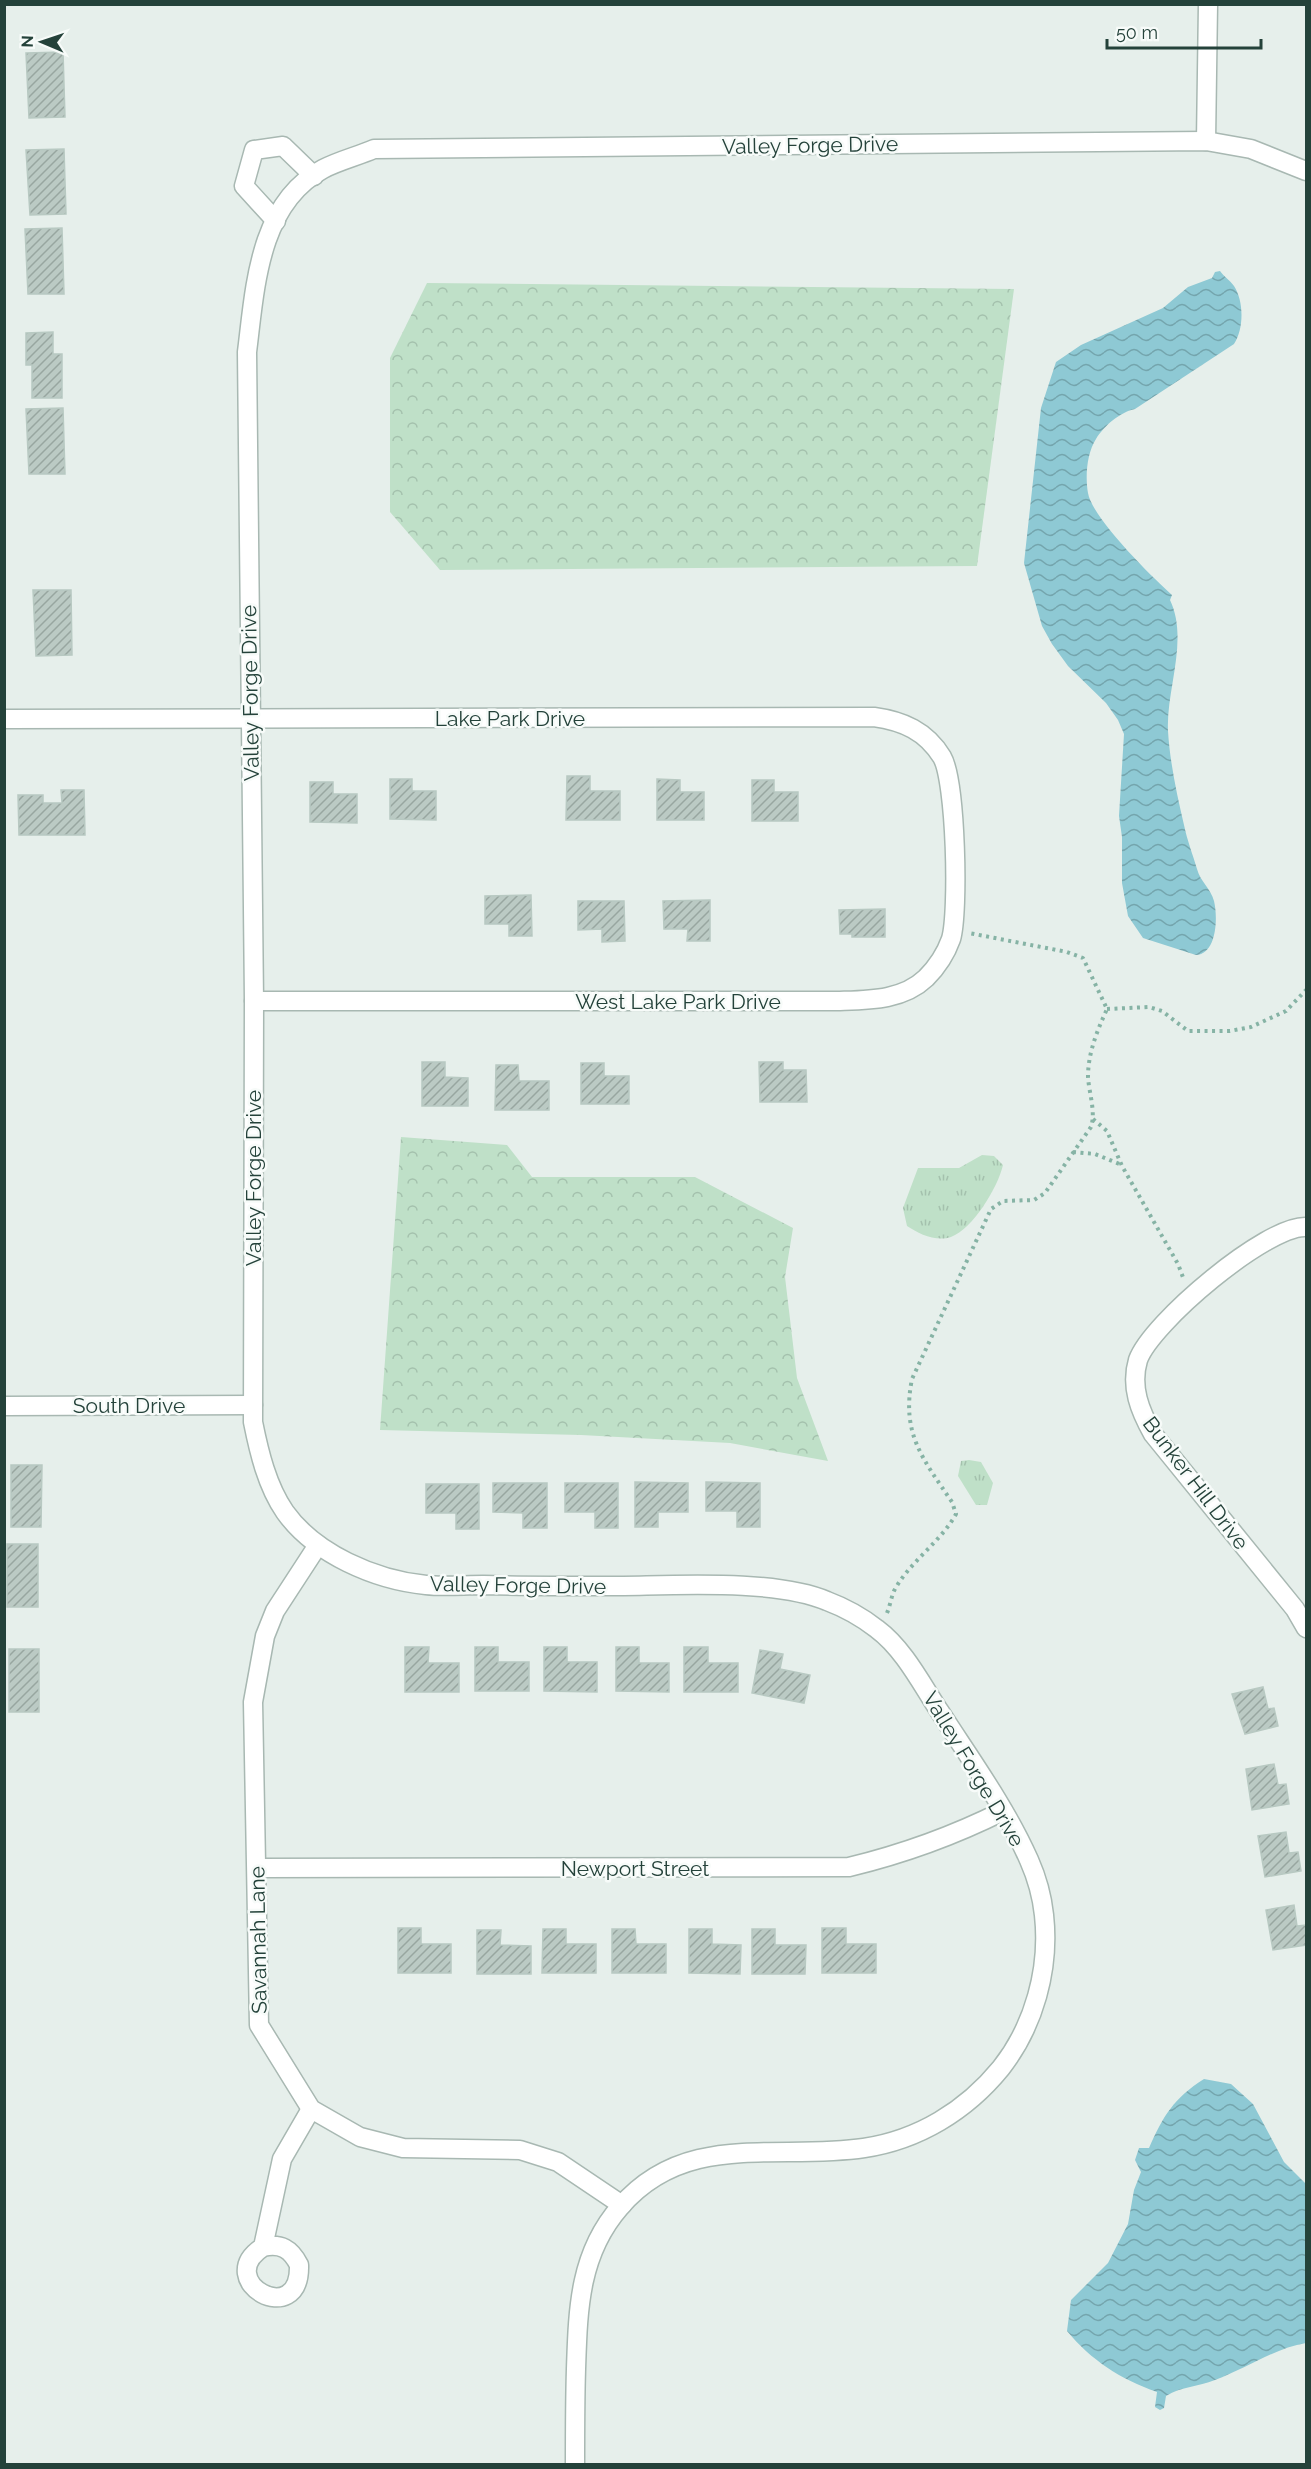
<svg xmlns="http://www.w3.org/2000/svg" width="1311" height="2469" viewBox="0 0 1311 2469" font-family="Raleway,sans-serif">
<defs>
<pattern id="forest-crowns" width="20" height="18" patternUnits="userSpaceOnUse" patternTransform="scale(1.5)"><rect width="20" height="18" fill="#bfe0c8"/><path d="M2 6a3 3 0 1 1 6 0M12 15a3 3 0 1 1 6 0" fill="none" stroke="#a4c1ad"/></pattern>
<pattern id="park-tufts" width="24" height="20" patternUnits="userSpaceOnUse" patternTransform="scale(1.5)"><rect width="24" height="20" fill="#bfe0c8"/><path d="M3 7l-1-3M5 7V3M7 7l1-3M15 17l-1-3M17 17v-4M19 17l1-3" fill="none" stroke="#a4c1ad"/></pattern>
<pattern id="water-waves" width="16" height="10" patternUnits="userSpaceOnUse" patternTransform="scale(1.5)"><rect width="16" height="10" fill="#8ec9d4"/><path d="M0 5q4-4 8 0t8 0" fill="none" stroke="#74a5ad"/></pattern>
<pattern id="building-hatch" width="6" height="6" patternUnits="userSpaceOnUse" patternTransform="scale(1.5)"><rect width="6" height="6" fill="#bbcac4"/><path d="M-1 1l2-2M0 6l6-6M5 7l2-2" fill="none" stroke="#98a6a0"/></pattern>
</defs>
<rect width="100%" height="100%" fill="#e6efeb"/>
<g fill="url(#forest-crowns)">
<polygon points="427,283 1014,289 977,566 440,570 390,512 390,358"/>
<polygon points="401,1137 507,1145 532,1177 695,1177 793,1228 785,1277 797,1378 828,1461 730,1443 581,1435 380,1430"/>
</g>
<g fill="url(#park-tufts)">
<path d="M982,1155L994,1156L1003,1165C998,1187 973,1229 951,1237C936,1242 919,1234 907,1226L903,1208L918,1168H959Z"/>
<polygon points="969,1460 981,1462 993,1483 987,1505 976,1505 958,1476 961,1461"/>
</g>
<g fill="url(#water-waves)">
<path d="M1220,271C1224,277 1230,280 1234,286C1244,301 1244,329 1234,344L1135,409C1120,412 1104,426 1096,439C1087,453 1085,476 1088,493C1092,518 1152,577 1172,595L1170,600C1189,640 1166,689 1168,731C1170,763 1177,795 1184,825C1187,840 1193,855 1197,869C1200,881 1211,889 1214,901C1218,917 1217,954 1196,955L1143,938L1128,916L1122,883V837L1119,816L1124,734L1118,720L1106,703L1068,666L1052,644L1042,626L1024,563L1041,408L1056,362L1081,345L1163,308L1188,287L1212,278L1215,272Z"/>
<path d="M1204,2079L1231,2084L1253,2104L1284,2162L1306,2184V2343C1275,2348 1245,2369 1215,2380C1198,2387 1182,2386 1166,2396L1164,2408L1160,2410L1155,2407L1157,2392C1120,2379 1091,2360 1067,2331L1071,2300L1108,2263L1128,2224L1134,2190L1141,2172L1135,2160L1139,2148H1149C1163,2116 1174,2098 1204,2079Z"/>
</g>
<g fill="url(#building-hatch)" stroke="#b8c9c2" stroke-width="1.5">
<polygon points="63,52 65,117 29,118 26,53"/>
<polygon points="64,149 66,214 30,215 26,150"/>
<polygon points="62,228 64,294 28,294 25,229"/>
<polygon points="53,332 53,354 62,354 62,398 32,398 32,365 26,365 26,333"/>
<polygon points="63,408 65,474 29,474 26,409"/>
<polygon points="33,590 71,590 72,655 36,656"/>
<polygon points="567,776 590,776 590,791 620,791 620,820 566,820"/>
<polygon points="390,779 412,779 412,791 436,791 436,820 390,819"/>
<polygon points="657,779 680,780 680,792 704,792 704,820 657,820"/>
<polygon points="752,780 774,780 774,792 798,792 798,821 752,821"/>
<polygon points="310,782 333,782 333,794 357,794 357,823 310,822"/>
<polygon points="61,790 84,790 85,835 19,835 18,795 43,795 43,803 62,803"/>
<polygon points="531,895 532,936 509,936 509,924 485,924 485,896"/>
<polygon points="710,900 710,941 687,941 688,929 664,929 663,901"/>
<polygon points="578,901 624,901 625,941 602,942 602,929 578,930"/>
<polygon points="885,909 885,937 852,937 852,934 840,934 839,910"/>
<polygon points="422,1062 445,1062 445,1077 468,1078 468,1106 422,1106"/>
<polygon points="759,1062 783,1062 783,1070 806,1070 807,1102 760,1102"/>
<polygon points="581,1063 604,1063 604,1076 629,1076 629,1104 581,1104"/>
<polygon points="496,1065 518,1065 519,1081 549,1081 549,1110 495,1110"/>
<polygon points="11,1465 42,1465 41,1527 11,1527"/>
<polygon points="635,1482 688,1483 688,1512 658,1512 658,1527 635,1527"/>
<polygon points="706,1482 760,1483 760,1527 737,1527 737,1511 706,1511"/>
<polygon points="493,1483 547,1483 547,1528 523,1528 523,1513 493,1512"/>
<polygon points="565,1483 618,1483 618,1528 595,1528 595,1512 565,1512"/>
<polygon points="426,1484 479,1484 479,1529 456,1529 456,1513 426,1513"/>
<rect x="7" y="1544" width="31" height="63"/>
<polygon points="405,1647 429,1647 428,1663 459,1663 459,1692 405,1692"/>
<polygon points="475,1647 498,1647 498,1662 529,1662 529,1691 475,1691"/>
<polygon points="544,1647 567,1647 567,1662 597,1662 597,1692 544,1691"/>
<polygon points="616,1647 639,1647 639,1663 669,1663 669,1692 616,1691"/>
<polygon points="684,1647 708,1647 708,1663 738,1663 738,1692 684,1692"/>
<rect x="9" y="1649" width="30" height="63"/>
<polygon points="760,1650 783,1654 780,1669 810,1675 804,1703 752,1693"/>
<polygon points="1263,1687 1268,1709 1274,1708 1278,1726 1245,1734 1232,1694"/>
<polygon points="1274,1764 1278,1785 1286,1784 1289,1804 1252,1810 1246,1769"/>
<polygon points="1286,1832 1289,1853 1298,1852 1301,1871 1265,1877 1258,1836"/>
<polygon points="1294,1905 1297,1926 1306,1925 1306,1945 1273,1950 1266,1910"/>
<polygon points="398,1928 421,1928 421,1944 451,1944 451,1973 398,1973"/>
<polygon points="822,1928 846,1928 846,1944 876,1944 876,1973 822,1973"/>
<polygon points="543,1929 566,1929 566,1944 596,1944 596,1973 542,1973"/>
<polygon points="612,1929 635,1929 636,1944 666,1944 666,1973 612,1973"/>
<polygon points="689,1929 712,1929 712,1944 741,1945 740,1974 689,1973"/>
<polygon points="752,1929 775,1929 775,1945 806,1945 805,1974 752,1974"/>
<polygon points="477,1930 501,1930 500,1945 531,1946 531,1974 477,1974"/>
</g>
<g fill="none" stroke-linecap="round" stroke-linejoin="round">
<defs>
<g id="street">
<polyline points="1206,141 1208,4"/>
<polyline points="276,221 244,186 254,150 283,146 314,176"/>
<path d="M4,719L874,717C903,721 926,731 942,757C956,781 959,912 951,939C946,953 937,967 926,978C903,1000 870,1000 840,1001H254"/>
<path d="M1306,1227C1267,1225 1151,1323 1138,1360C1130,1387 1140,1411 1153,1434L1295,1609L1306,1628"/>
<polyline points="4,1406 253,1405"/>
<polyline points="318,1545 275,1611 265,1636 253,1702 259,2025 311,2109 360,2137 403,2148 520,2150 558,2162 622,2205"/>
<path d="M258,1868L849,1867C903,1854 953,1836 1003,1811"/>
<path d="M263,2247C281,2243 291,2249 299,2265C301,2331 211,2281 263,2247L282,2159L311,2109"/>
<path d="M575,2464C575,2433 575,2401 576,2369C578,2309 579,2254 620,2207C686,2130 778,2161 864,2148C918,2140 966,2111 1001,2068C1034,2026 1050,1969 1044,1915C1042,1896 1037,1878 1029,1860C1006,1808 971,1760 940,1712C922,1685 904,1649 877,1629C863,1618 843,1607 827,1601C773,1578 668,1586 608,1586C566,1586 525,1586 483,1585C464,1585 444,1587 426,1585C375,1580 315,1554 285,1512C267,1486 259,1452 253,1422L254,1001L247,352C255,289 258,204 323,169C338,161 358,156 374,149L1206,141L1251,149L1306,171"/>
</g>
</defs>
<use href="#street" stroke="#a8b8b2" stroke-width="21"/>
<g stroke="#86b3a5" stroke-width="4" stroke-dasharray="3 4.5" stroke-linecap="butt">
<polyline points="1107,1009 1149,1007 1162,1011 1188,1031 1230,1031 1251,1027 1286,1011 1306,990"/>
<polyline points="1093,1119 1107,1131 1122,1166 1178,1264 1184,1280"/>
<polyline points="1073,1152 1095,1154 1122,1165"/>
<path d="M887,1613C890,1606 891,1598 894,1591C909,1562 940,1543 956,1514L952,1502C923,1459 901,1434 912,1379L991,1209L1003,1201L1034,1200L1045,1193L1091,1127C1096,1112 1089,1093 1088,1077C1088,1053 1097,1031 1107,1009L1083,958L1067,952L969,933"/>
</g>
<use href="#street" stroke="#fff" stroke-width="18"/>
</g>
<g text-anchor="middle" dominant-baseline="central" stroke-width="5" stroke-linejoin="round" paint-order="stroke">
<g font-size="21" fill="#24423a" stroke="#f7fbf9">
<text transform="translate(810 145) rotate(-1)">Valley Forge Drive</text>
<text transform="translate(250 693) rotate(-91)">Valley Forge Drive</text>
<text x="510" y="718">Lake Park Drive</text>
<text x="678" y="1001">West Lake Park Drive</text>
<text transform="translate(253 1178) rotate(-90)">Valley Forge Drive</text>
<text x="129" y="1405">South Drive</text>
<text transform="translate(1196 1483) rotate(53)">Bunker Hill Drive</text>
<text transform="translate(518 1585) rotate(1)">Valley Forge Drive</text>
<text transform="translate(974 1769) rotate(59)">Valley Forge Drive</text>
<text x="635" y="1868">Newport Street</text>
<text transform="translate(258 1940) rotate(-91)">Savannah Lane</text>
</g>
</g>
<rect width="1311" height="2469" fill="none" stroke="#24423a" stroke-width="12"/>
<g transform="translate(42 42) rotate(272)" stroke="#f7fbf9" stroke-width="4.5" paint-order="stroke">
<path d="M0-4.5L10 22L0 15L-10 22Z" fill="#24423a"/>
<text y="-9" font-size="16" font-weight="bold" text-anchor="middle" fill="#24423a">N</text>
</g>
<path d="M1107 39v9h154v-9" fill="none" stroke="#24423a" stroke-width="3"/>
<text x="1116" y="39" font-size="18" fill="#24423a" stroke="#f7fbf9" stroke-width="4.5" paint-order="stroke">50 m</text>
</svg>
